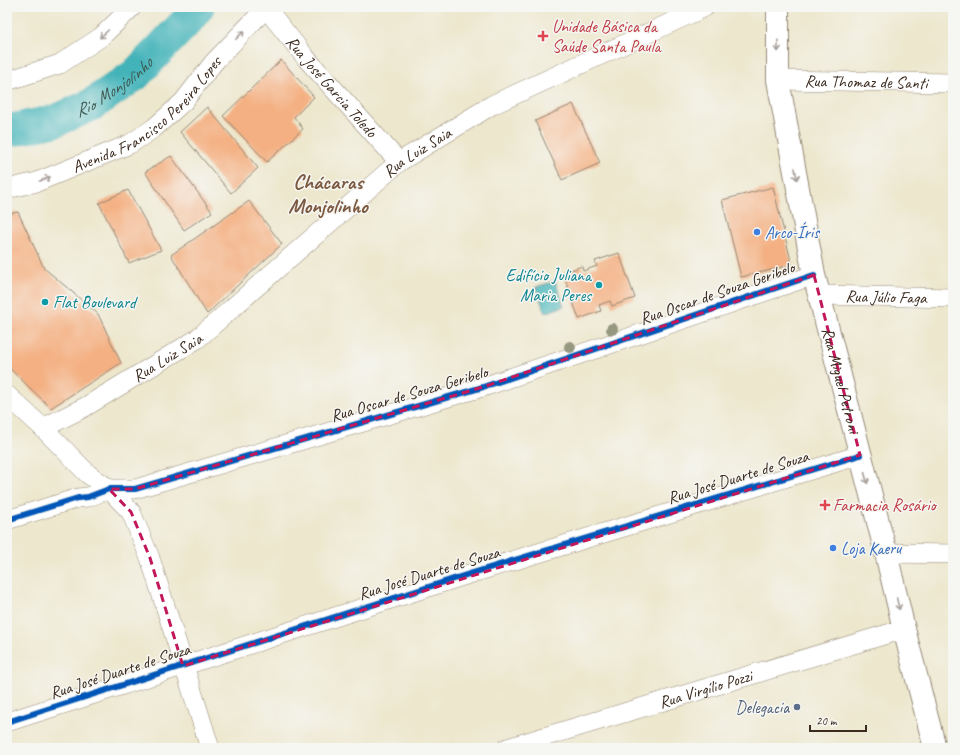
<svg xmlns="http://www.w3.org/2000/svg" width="960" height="755" viewBox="0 0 960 755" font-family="Caveat,sans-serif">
<rect width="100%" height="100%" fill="#f6f6f2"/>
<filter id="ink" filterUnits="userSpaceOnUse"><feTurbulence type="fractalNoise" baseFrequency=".025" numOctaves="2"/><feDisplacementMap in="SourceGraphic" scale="8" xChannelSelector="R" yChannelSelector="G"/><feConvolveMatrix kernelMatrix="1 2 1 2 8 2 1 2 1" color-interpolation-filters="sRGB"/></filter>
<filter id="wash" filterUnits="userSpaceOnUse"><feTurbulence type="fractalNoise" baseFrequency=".012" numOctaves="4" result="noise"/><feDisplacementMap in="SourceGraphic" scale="16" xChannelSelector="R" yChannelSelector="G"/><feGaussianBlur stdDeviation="0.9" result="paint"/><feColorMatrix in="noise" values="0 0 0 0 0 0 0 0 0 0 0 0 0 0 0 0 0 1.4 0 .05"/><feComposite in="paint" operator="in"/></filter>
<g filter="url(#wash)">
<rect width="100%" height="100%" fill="#ede7cd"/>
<polygon fill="#43b3b9" stroke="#3f6e6c" points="555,281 564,306 545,313 536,287"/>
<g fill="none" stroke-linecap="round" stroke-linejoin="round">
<path stroke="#43b3b9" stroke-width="33" id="s1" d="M7,131L55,121L91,105L135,75L188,20L198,7"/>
</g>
<g id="blocks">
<g fill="#f4b082">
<polygon points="281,60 314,97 294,117 303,129 267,162 223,116"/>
<polygon points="573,104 600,163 562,180 535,121"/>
<polygon points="207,107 258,168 231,193 180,132"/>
<polygon points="171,156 212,212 184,230 145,172"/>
<polygon points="773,187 792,265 741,277 722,200"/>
<polygon points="128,190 161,250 129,263 99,203"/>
<polygon points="249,201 282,244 207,314 171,255"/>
<polygon points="18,212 44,268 98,314 121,363 51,408 7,366 7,214"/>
<polygon points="619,253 635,298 612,306 610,301 599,305 601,311 579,319 563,273 582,266 583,271 597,266 595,261"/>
</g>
</g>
</g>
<g filter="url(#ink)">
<use href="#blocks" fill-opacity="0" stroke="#948876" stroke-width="1"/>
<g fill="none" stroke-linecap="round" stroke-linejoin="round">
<defs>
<g id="minor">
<path id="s2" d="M778,80L953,83"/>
<polyline points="7,81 60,64 101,37 132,7"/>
<path id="s3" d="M7,189L37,182L130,144L154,128L183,102L214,62L266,8L306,58L399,162"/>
<path id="s4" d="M819,295L953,298"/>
<polyline points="7,395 43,428 88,474 109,489 131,512 150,558 210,748"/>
<path id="s5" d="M43,428L85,407L197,339L399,162L492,105L705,7"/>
<polyline points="7,520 78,498 88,497 109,489 135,489 483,387 814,275"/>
<polyline points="886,553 953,554"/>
<polyline points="7,722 466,575 860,455"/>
<path id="s6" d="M507,748L904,629"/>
</g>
<g id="major">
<polyline points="265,7 266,8 271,7"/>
<path id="s7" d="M778,7V80L814,275L886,553L904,629L935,748"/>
</g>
</defs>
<use href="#minor" stroke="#948876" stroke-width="20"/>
<use href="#major" stroke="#948876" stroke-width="24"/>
<use href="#minor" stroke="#fff" stroke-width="19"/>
<use href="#major" stroke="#fff" stroke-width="22"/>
<defs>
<g id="cycleway">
<polyline points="7,520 78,498 88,497 109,489 135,489 483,387 814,275"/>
<polyline points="7,722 466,575 860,455"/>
</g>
</defs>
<use href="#cycleway" stroke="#f6f6f2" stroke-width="8"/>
<use href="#cycleway" stroke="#0057b8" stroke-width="6"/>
</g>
<g fill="#96987f">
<circle cx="612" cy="329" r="6"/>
<circle cx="570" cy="347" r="6"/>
</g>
<defs><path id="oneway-shaft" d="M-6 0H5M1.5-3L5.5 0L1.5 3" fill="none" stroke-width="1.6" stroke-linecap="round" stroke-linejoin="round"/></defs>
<g stroke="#a79f9a">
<use href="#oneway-shaft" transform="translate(104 34) rotate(138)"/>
<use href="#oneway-shaft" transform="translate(240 35) rotate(-46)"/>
<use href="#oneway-shaft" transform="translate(778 46) rotate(89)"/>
<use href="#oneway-shaft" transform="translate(796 174) rotate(80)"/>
<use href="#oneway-shaft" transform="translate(45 179) rotate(-22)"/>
<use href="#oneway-shaft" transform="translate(866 478) rotate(75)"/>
<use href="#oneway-shaft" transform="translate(898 604) rotate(77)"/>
</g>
</g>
<path fill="none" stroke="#c2185b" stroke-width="3" stroke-dasharray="8 5" stroke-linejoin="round" d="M814,275L860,455L183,666L150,558L131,512L109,489H135L483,387Z"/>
<g fill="#e0444e" stroke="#f6f6f2" stroke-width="1.5">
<path d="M541 30h4v4h4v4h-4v4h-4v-4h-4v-4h4z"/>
<path d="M823 499h4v4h4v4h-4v4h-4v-4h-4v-4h4z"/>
</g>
<g fill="#3f7fe0" stroke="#f6f6f2" stroke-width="1.5">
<circle cx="757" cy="232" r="4"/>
<circle cx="833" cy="548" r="4"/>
</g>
<g fill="#0f9aa8" stroke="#f6f6f2" stroke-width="1.5">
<circle cx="599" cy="285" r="4"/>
<circle cx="45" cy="302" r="4"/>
</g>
<circle fill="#5c6f8a" stroke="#f6f6f2" stroke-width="1.5" cx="797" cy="707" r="4"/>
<g text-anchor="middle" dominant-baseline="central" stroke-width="3" stroke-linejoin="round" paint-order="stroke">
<g font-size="17" fill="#be3a42" stroke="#f6f6f2" text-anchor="start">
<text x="552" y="26">Unidade Básica da<tspan x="552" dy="20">Saúde Santa Paula</tspan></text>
<text x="833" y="505">Farmacia Rosário</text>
</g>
<g font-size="17" fill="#3b2a1e" stroke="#f6f6f2">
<text stroke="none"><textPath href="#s2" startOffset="88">Rua Thomaz de Santi</textPath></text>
<text stroke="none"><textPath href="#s3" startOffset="427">Rua José Garcia Toledo</textPath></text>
<text stroke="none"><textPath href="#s3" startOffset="162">Avenida Francisco Pereira Lopes</textPath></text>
<text stroke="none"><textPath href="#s5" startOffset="467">Rua Luiz Saia</textPath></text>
<text transform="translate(717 293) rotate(-19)">Rua Oscar de Souza Geribelo</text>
<text stroke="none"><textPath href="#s4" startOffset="67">Rua Júlio Faga</textPath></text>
<text stroke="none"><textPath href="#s5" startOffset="143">Rua Luiz Saia</textPath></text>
<text stroke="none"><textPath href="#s7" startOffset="380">Rua Miguel Petroni</textPath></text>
<text transform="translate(409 394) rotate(-16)">Rua Oscar de Souza Geribelo</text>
<text transform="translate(738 477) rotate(-17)">Rua José Duarte de Souza</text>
<text transform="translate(429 573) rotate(-17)">Rua José Duarte de Souza</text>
<text transform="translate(120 671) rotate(-18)">Rua José Duarte de Souza</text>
<text stroke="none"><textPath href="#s6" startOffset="207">Rua Virgílio Pozzi</textPath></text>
</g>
<g font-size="17" fill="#366cbe" stroke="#f6f6f2" text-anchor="start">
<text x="765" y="232">Arco-Íris</text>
<text x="841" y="548">Loja Kaeru</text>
</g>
<g font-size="17" fill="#0d838f" stroke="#f6f6f2" text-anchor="end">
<text x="591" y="275">Edifício Juliana<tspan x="591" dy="20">Maria Peres</tspan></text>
<text x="53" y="302" text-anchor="start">Flat Boulevard</text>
</g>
<g font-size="17" fill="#4e5e75" stroke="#f6f6f2" text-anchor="end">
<text x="789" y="707">Delegacia</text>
</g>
<g font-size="18" font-style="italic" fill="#3e5a54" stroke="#f6f6f2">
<text stroke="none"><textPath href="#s1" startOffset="117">Rio Monjolinho</textPath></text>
</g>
<g font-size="21" font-weight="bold" fill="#7c5941" stroke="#f6f6f2">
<text x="328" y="182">Chácaras<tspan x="328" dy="24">Monjolinho</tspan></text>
</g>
</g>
<rect width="960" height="755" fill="none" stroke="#f6f6f2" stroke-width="24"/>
<path d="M810 725v6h56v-6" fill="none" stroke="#3b2a1e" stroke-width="2"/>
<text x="816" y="725" font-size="12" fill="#3b2a1e" stroke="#f6f6f2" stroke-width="3" paint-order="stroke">20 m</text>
</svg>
